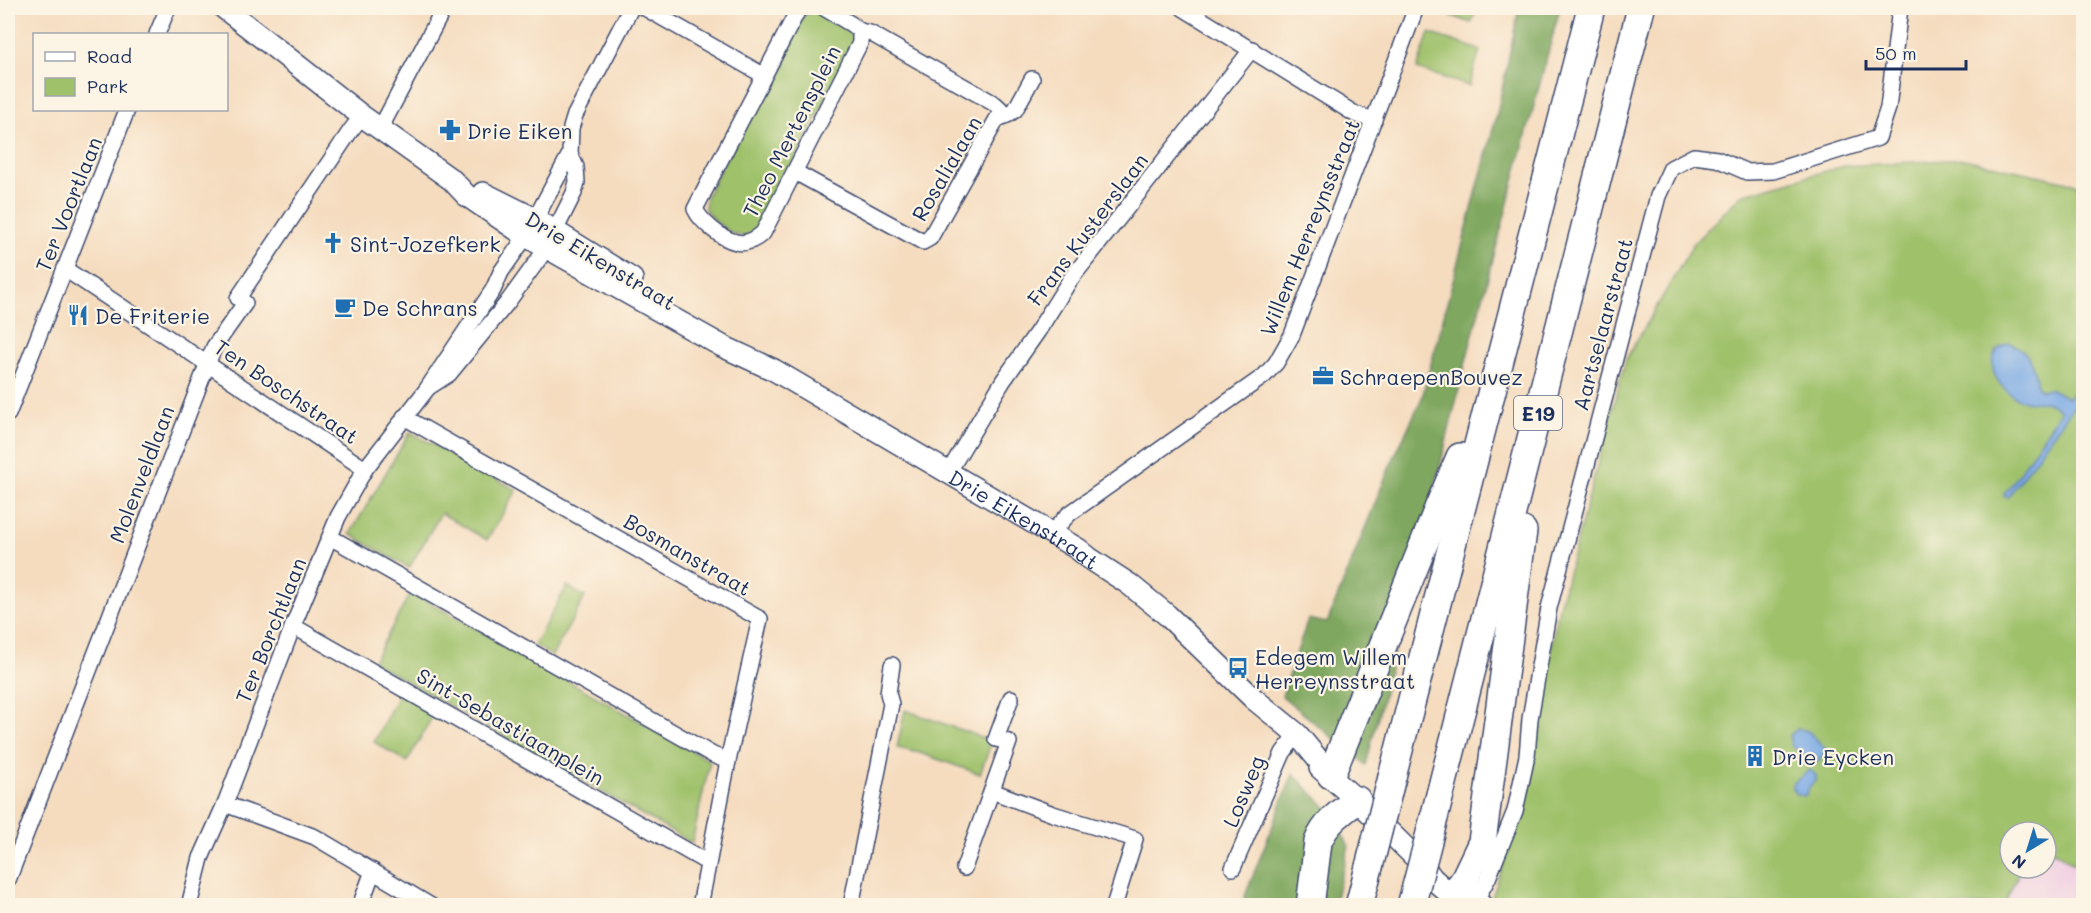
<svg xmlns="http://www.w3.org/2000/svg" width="2091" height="913" viewBox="0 0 2091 913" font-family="Mali,sans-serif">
<rect width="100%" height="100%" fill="#fcf5e5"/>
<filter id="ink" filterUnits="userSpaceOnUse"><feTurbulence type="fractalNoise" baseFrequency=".0167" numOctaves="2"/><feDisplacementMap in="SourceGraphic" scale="12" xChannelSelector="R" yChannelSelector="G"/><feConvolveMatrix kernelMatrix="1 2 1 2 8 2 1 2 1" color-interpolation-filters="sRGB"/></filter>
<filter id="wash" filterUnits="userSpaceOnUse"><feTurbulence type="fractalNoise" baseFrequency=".008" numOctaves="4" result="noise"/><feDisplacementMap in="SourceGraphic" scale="24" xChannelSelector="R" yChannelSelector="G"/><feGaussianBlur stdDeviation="1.35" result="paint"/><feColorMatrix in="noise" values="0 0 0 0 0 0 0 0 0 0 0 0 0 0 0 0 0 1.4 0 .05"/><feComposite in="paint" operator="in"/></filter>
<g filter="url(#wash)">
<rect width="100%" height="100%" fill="#f5dcbf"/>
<polygon fill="#f1d0e3" points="2046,851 2054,851 2083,870 2083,905 2004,906 2021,868 2046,868"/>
<g fill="#9fc16a" stroke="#5d7864" stroke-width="1.5">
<polygon points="1451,8 1477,8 1471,23 1449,15"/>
<path d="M816,9C834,15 846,25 856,39L761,227C756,230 750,235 744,236C731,237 712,219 705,209L706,197L796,24L806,14Z"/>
<polygon points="1429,33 1480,50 1469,86 1417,69"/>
<polygon points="1964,159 2073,183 2083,188 2083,870 2054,851 2046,851 2046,832 2010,832 2010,868 2021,868 2004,905 1504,906 1492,897 1530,788 1538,713 1560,603 1626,359 1694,243 1741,195 1844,166"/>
<polygon points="410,432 517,490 487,540 441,513 409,568 350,534"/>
<polygon points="567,586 585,597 552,656 534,645"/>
<polygon points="411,592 710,761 692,843 373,662"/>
<polygon points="399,693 435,712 407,762 374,742"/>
<polygon points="905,710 992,741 980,774 920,753 897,748"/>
</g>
<g fill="#7fa75e" stroke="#4d6b5e" stroke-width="1.5">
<polygon points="1519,8 1560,8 1468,353 1366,765 1282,696 1308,619 1327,623 1390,466 1422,398 1497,114"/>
<polygon points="1293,774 1328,809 1349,846 1334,905 1241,906"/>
</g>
<g fill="#7baae5" stroke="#4b6ca2" stroke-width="1.5">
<path d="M2009,343C2030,350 2034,366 2037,386L2041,390L2051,389L2068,398L2083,380L2084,392L2008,497L2004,496V494L2012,484L2061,411C2049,397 2041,405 2026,401C2009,398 1989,377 1993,359C1995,351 2000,345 2009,343Z"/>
<path d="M1798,729L1808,731L1825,748V753L1816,763C1811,763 1796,749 1791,745L1789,735Z"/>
<polygon points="1810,770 1816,775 1816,780 1810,786 1805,796 1796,794 1792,788 1794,783"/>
</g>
</g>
<g filter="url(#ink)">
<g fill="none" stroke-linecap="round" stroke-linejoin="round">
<defs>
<g id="street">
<polyline points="645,8 763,75"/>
<path d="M802,8L798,10L695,209C701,222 722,239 736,242C747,245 756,239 763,233L860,43V31L851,24L824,8"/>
<polyline points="1183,8 1355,114 1374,120"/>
<polyline points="157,34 168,8"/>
<polyline points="1007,115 1015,110 1032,79"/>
<polyline points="380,129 444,8"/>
<polyline points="795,172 923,242 930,238 997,119 1007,115 995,104 870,33 860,31"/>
<polyline points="65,269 365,469"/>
<polyline points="429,387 449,374 507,303 546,249 574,193 577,182 576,167 570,154 571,128 575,115 631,8"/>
<polyline points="8,414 127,110"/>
<polyline points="404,417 760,619 728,761 700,906"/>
<polyline points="948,473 1003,381 1038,331 1070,280 1252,49"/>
<polyline points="1050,534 1069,514 1264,376 1276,363 1292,335 1416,8"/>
<polyline points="330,537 713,755 728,761"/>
<polyline points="293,626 708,863"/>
<polyline points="992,791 1053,814 1135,839 1114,906"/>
<polyline points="225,804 315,837 431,906"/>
<polyline points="964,868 1009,742 996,739 1011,698"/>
<polyline points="1233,868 1283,753 1297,734"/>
<polyline points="8,880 214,347 245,303 238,298 351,130 362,116"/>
<polyline points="1476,900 1488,878 1515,811 1527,756 1530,719 1549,608 1658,196 1671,168 1694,156 1717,159 1747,172 1773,171 1878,138 1888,108 1900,8"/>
<polyline points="189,906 201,858 225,804 293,626 338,517 365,469 427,389 493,290 501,272 526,236 570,154"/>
<polyline points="360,906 373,871"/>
<polyline points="851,906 891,704 888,693 892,665"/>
</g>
<g id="secondary">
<path id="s1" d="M224,8L362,116L452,180L466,195L526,236L722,346L774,370L1078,549L1089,558L1129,584L1167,615L1254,699L1297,734L1331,775"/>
<polyline points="483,193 535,219 632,279"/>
<polyline points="1320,768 1357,800 1423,865 1432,878 1463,906"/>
<polyline points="1456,885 1482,906"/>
</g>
<g id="highway">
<polyline points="1331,775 1439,506 1460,457"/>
<polyline points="1392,777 1591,8"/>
<polyline points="1434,818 1641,8"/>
<polyline points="1453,897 1460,888 1482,842 1523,531"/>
<path d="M1310,906L1318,842C1325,823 1342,811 1357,800"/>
<polyline points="1359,906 1369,867"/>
</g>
</defs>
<use href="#street" stroke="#3c496d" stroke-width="18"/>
<use href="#secondary" stroke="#3c496d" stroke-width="24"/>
<use href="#highway" stroke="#3c496d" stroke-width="30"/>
<use href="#street" stroke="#fff" stroke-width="15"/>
<use href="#secondary" stroke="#fff" stroke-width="21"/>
<use href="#highway" stroke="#fff" stroke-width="27"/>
<defs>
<g id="highway-bridge">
<polyline points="1369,867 1392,777"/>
<polyline points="1411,906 1434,818"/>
</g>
</defs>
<use href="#highway-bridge" stroke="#3c496d" stroke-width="30" stroke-linecap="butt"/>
<use href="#highway-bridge" stroke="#fff" stroke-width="27"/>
</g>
</g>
<defs>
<symbol id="pharmacy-bare" viewBox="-9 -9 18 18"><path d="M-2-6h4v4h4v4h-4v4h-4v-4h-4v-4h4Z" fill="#1f6fb2" stroke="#fcf5e5" stroke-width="2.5" paint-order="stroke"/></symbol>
<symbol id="church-bare" viewBox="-9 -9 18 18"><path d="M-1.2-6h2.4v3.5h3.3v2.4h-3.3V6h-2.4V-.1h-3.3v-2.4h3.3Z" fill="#1f6fb2" stroke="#fcf5e5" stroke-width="2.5" paint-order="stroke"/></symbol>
<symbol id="cafe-bare" viewBox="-9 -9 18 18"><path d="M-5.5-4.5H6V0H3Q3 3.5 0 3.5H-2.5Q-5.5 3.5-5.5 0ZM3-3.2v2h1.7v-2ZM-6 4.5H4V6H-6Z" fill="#1f6fb2" stroke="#fcf5e5" stroke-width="2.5" paint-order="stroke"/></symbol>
<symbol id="restaurant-bare" viewBox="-9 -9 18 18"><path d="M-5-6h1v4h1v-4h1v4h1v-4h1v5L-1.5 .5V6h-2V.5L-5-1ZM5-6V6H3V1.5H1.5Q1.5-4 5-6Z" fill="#1f6fb2" stroke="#fcf5e5" stroke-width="2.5" paint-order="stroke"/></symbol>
<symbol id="office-bare" viewBox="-9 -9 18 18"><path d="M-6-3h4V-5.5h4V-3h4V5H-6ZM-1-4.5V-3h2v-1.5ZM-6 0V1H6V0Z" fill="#1f6fb2" stroke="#fcf5e5" stroke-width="2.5" paint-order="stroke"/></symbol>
<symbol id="bus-bare" viewBox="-9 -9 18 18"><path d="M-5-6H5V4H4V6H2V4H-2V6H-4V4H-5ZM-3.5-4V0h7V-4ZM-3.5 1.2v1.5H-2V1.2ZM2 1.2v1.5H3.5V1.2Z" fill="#1f6fb2" stroke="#fcf5e5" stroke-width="2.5" paint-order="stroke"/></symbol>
<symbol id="building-bare" viewBox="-9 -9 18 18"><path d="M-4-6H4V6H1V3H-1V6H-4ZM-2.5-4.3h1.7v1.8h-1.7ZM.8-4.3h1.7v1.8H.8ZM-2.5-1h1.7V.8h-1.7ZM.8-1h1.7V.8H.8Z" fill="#1f6fb2" stroke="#fcf5e5" stroke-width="2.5" paint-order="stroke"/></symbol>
</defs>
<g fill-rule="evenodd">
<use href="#pharmacy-bare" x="435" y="115" width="30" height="30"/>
<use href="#church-bare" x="318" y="228" width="30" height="30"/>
<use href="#cafe-bare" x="330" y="292" width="30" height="30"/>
<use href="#restaurant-bare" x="63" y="300" width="30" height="30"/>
<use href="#office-bare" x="1308" y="361" width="30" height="30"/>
<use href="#bus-bare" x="1223" y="653" width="30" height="30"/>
<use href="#building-bare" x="1740" y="741" width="30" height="30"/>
</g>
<g text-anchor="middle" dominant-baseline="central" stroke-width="4.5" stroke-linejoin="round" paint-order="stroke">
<rect fill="#fcf5e5" stroke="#5e6a86" stroke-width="1.5" x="1514" y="396" width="48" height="34" rx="4.5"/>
<g font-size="20" font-weight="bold" fill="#1b2f5e">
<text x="1538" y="413">E19</text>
</g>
<g font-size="21" fill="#1b2f5e" stroke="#fcf5e5" text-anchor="start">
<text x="467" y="130">Drie Eiken</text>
<text x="350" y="243">Sint-Jozefkerk</text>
<text x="362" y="307">De Schrans</text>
<text x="95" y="315">De Friterie</text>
<text x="1340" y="376">SchraepenBouvez</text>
<text x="1255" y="656">Edegem Willem<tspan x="1255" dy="24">Herreynsstraat</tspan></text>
<text x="1772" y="756">Drie Eycken</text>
</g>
<g font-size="21" fill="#1b2f5e" stroke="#fcf5e5">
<text transform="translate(791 131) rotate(-63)">Theo Mertensplein</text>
<text transform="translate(946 168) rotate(-60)">Rosalialaan</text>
<text transform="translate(68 204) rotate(-68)">Ter Voortlaan</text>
<text transform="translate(1309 227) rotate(-68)">Willem Herreynsstraat</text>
<text transform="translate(1087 229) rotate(-53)">Frans Kusterslaan</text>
<text transform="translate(601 260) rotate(31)">Drie Eikenstraat</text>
<text transform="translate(1602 324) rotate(-75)">Aartselaarstraat</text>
<text transform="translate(287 391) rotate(34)">Ten Boschstraat</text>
<text transform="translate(141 474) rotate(-69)">Molenveldlaan</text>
<text stroke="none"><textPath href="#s1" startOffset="952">Drie Eikenstraat</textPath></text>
<text transform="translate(688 554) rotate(30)">Bosmanstraat</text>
<text transform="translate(270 630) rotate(-68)">Ter Borchtlaan</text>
<text transform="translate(511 726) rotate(30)">Sint-Sebastiaanplein</text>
<text transform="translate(1243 791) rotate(-67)">Losweg</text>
</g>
</g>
<rect width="2091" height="913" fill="none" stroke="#fcf5e5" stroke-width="30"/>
<rect x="33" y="33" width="195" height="78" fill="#fcf5e5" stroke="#a2a6af" stroke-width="1.5"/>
<rect x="45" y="52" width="30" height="9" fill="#ffffff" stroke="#a2a6af" stroke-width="1.5"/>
<text x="87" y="63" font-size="18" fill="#1b2f5e">Road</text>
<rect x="45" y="78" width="30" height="18" fill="#9fc16a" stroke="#a2a6af" stroke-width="1.5"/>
<text x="87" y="93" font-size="18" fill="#1b2f5e">Park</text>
<g transform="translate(2028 850) rotate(218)"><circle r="28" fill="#fcf5e5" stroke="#a2a6af" stroke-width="1.5"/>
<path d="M0-4.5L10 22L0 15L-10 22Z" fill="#1f6fb2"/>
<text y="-9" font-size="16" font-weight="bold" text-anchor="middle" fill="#1b2f5e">N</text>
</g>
<path d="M1866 60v9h100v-9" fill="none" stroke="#1b2f5e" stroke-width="3"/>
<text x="1875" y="60" font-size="18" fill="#1b2f5e" stroke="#fcf5e5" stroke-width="4.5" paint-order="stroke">50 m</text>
</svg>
